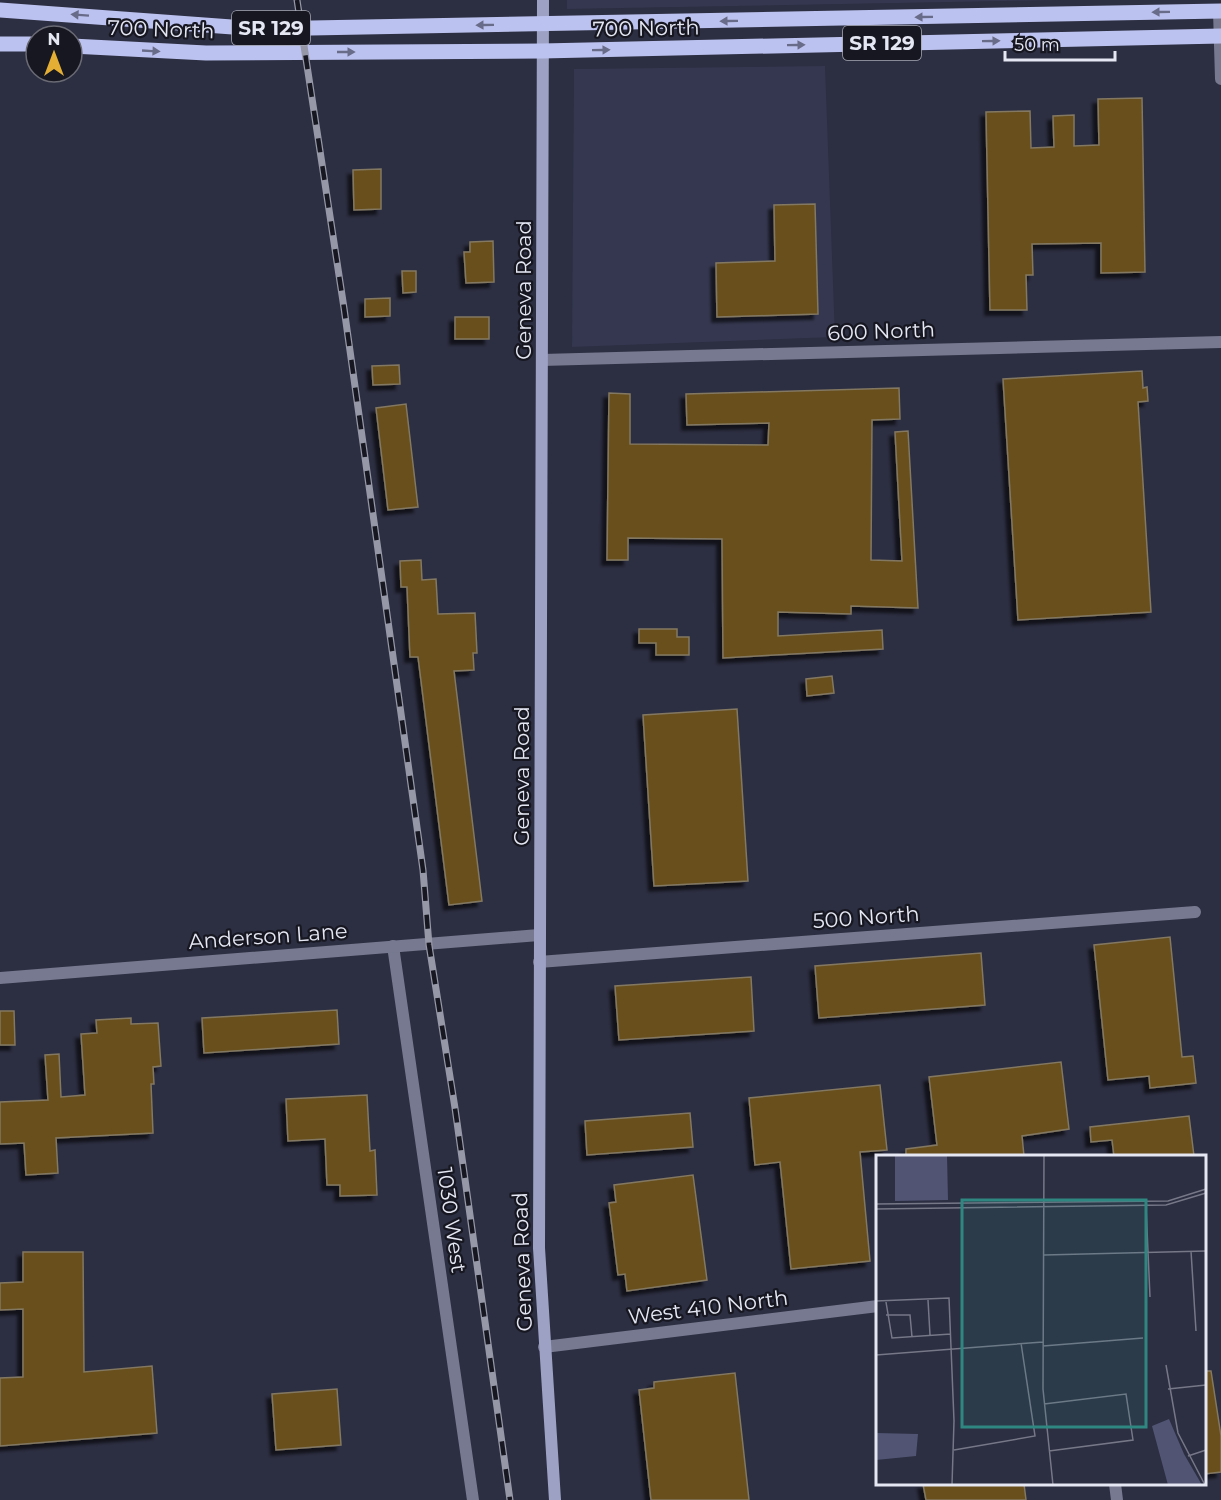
<svg xmlns="http://www.w3.org/2000/svg" width="1221" height="1500" viewBox="0 0 1221 1500" font-family="Montserrat,sans-serif">
<defs>
<filter id="shadow"><feDropShadow dx="-5" dy="5" stdDeviation="1.5" flood-color="#0009"/></filter>
</defs>
<rect width="100%" height="100%" fill="#2c2e41"/>
<g fill="#34374f">
<polygon points="567,0 1064,0 567,9"/>
<polygon points="825,66 835,337 572,347 574,69"/>
</g>
<g fill="#674f1a" stroke="#837862" stroke-width="1.5" filter="url(#shadow)">
<polygon points="1142,98 1145,272 1101,273 1101,243 1032,244 1033,275 1026,275 1027,310 990,310 986,112 1030,111 1031,148 1054,147 1053,116 1074,115 1074,146 1099,145 1098,99"/>
<polygon points="381,169 381,209 354,210 353,170"/>
<polygon points="815,204 818,314 717,317 716,263 775,261 774,205"/>
<polygon points="493,241 494,282 466,283 464,252 470,252 470,242"/>
<polygon points="402,271 416,271 416,292 403,293"/>
<polygon points="390,298 390,316 365,317 365,299"/>
<rect x="455" y="317" width="34" height="22"/>
<polygon points="399,365 400,384 373,385 372,366"/>
<polygon points="1142,371 1143,388 1147,387 1148,401 1138,402 1151,612 1018,620 1003,379"/>
<polygon points="899,388 900,419 872,420 871,560 902,561 895,432 908,431 918,608 851,606 851,614 778,612 778,636 882,630 883,649 723,658 722,539 628,538 628,560 607,560 609,393 630,394 630,444 768,445 769,423 687,425 686,394"/>
<polygon points="406,404 418,507 388,510 376,408"/>
<polygon points="421,560 422,580 436,579 438,614 475,613 477,653 473,653 474,670 454,671 482,901 449,905 418,657 410,657 407,587 401,587 400,561"/>
<polygon points="639,629 677,629 677,637 689,637 689,655 656,655 656,643 639,643"/>
<polygon points="832,676 834,693 807,696 806,679"/>
<polygon points="737,709 748,881 654,886 643,715"/>
<polygon points="1170,937 1182,1057 1193,1056 1196,1083 1150,1088 1149,1076 1108,1080 1094,945"/>
<polygon points="981,953 985,1005 819,1018 815,966"/>
<polygon points="751,977 754,1031 619,1040 615,986"/>
<polygon points="337,1010 339,1044 204,1053 202,1018"/>
<polygon points="0,1011 14,1011 15,1045 0,1045"/>
<polygon points="131,1018 131,1024 158,1023 161,1066 153,1067 154,1084 151,1084 153,1133 56,1138 58,1173 26,1175 24,1143 0,1144 0,1102 48,1100 45,1055 59,1054 61,1097 85,1095 81,1034 97,1033 96,1020"/>
<polygon points="1061,1062 1069,1129 1022,1136 1024,1156 906,1156 906,1149 937,1145 929,1077"/>
<polygon points="880,1085 887,1150 860,1152 870,1261 791,1269 780,1162 755,1165 749,1098"/>
<polygon points="367,1095 370,1151 375,1150 377,1195 340,1196 340,1185 327,1185 325,1139 288,1141 286,1099"/>
<polygon points="690,1113 693,1147 587,1155 585,1121"/>
<polygon points="1189,1116 1194,1156 1114,1156 1112,1140 1091,1142 1090,1127"/>
<polygon points="693,1175 707,1280 627,1291 625,1274 618,1275 609,1203 616,1202 614,1185"/>
<polygon points="23,1252 83,1252 84,1372 152,1366 157,1433 0,1446 0,1378 23,1377 23,1309 0,1310 0,1283 23,1282"/>
<polygon points="1204,1371 1211,1371 1221,1436 1221,1472 1204,1474"/>
<polygon points="735,1373 749,1500 651,1500 639,1390 654,1388 654,1382"/>
<polygon points="337,1389 341,1445 276,1450 272,1394"/>
<polygon points="923,1484 1024,1484 1026,1500 926,1500"/>
</g>
<g fill="none" stroke-linecap="round" stroke-linejoin="round">
<g stroke="#76798f" stroke-width="12">
<polyline points="1219,11 1221,79"/>
<polyline points="542,360 1221,342"/>
<polyline points="393,946 473,1500"/>
<polyline points="539,962 1195,912"/>
<polyline points="0,978 539,935"/>
<polyline points="544,1347 878,1306"/>
<polyline points="1115,1484 1117,1500"/>
</g>
<polyline stroke="#9da2c5" stroke-width="12" points="543,0 539,1248 555,1500"/>
<g stroke="#bcc2ef" stroke-width="15">
<polyline points="0,10 258,29 1221,11"/>
<polyline points="0,44 36,44"/>
<polyline points="72,46 206,53 542,51 1221,36"/>
</g>
<defs>
<polyline id="rail" points="297,0 344,308 423,870 429,945 455,1108 510,1500"/>
</defs>
<use href="#rail" stroke="#9698a7" stroke-width="7"/>
<use href="#rail" stroke="#161720" stroke-width="4.5" stroke-dasharray="14" stroke-linecap="butt"/>
</g>
<defs><path id="oneway-solid" d="M-6-.8H1V-3.2L6.5 0L1 3.2V.8H-6Z" transform="scale(1.5)"/></defs>
<g fill="#696c88">
<use href="#oneway-solid" transform="translate(1161 12) rotate(179)"/>
<use href="#oneway-solid" transform="translate(80 15) rotate(-176)"/>
<use href="#oneway-solid" transform="translate(924 17) rotate(179)"/>
<use href="#oneway-solid" transform="translate(729 21) rotate(179)"/>
<use href="#oneway-solid" transform="translate(485 25) rotate(179)"/>
<use href="#oneway-solid" transform="translate(991 41) rotate(-1)"/>
<use href="#oneway-solid" transform="translate(796 45) rotate(-1)"/>
<use href="#oneway-solid" transform="translate(601 50) rotate(-1)"/>
<use href="#oneway-solid" transform="translate(151 51) rotate(3)"/>
<use href="#oneway-solid" transform="translate(346 52)"/>
</g>
<g text-anchor="middle" dominant-baseline="central" stroke-width="4.5" stroke-linejoin="round" paint-order="stroke">
<g fill="#161720" stroke="#a7a9b4" stroke-width="1.5">
<rect x="232" y="11" width="78" height="34" rx="4.5"/>
<rect x="843" y="26" width="78" height="34" rx="4.5"/>
</g>
<g font-size="20" font-weight="bold" fill="#e5e7f3">
<text x="271" y="28">SR 129</text>
<text x="882" y="43">SR 129</text>
</g>
<g font-size="21" fill="#e5e7f3" stroke="#161720">
<text transform="translate(646 28) rotate(-1)">700 North</text>
<text transform="translate(161 29) rotate(2)">700 North</text>
<text transform="translate(523 290) rotate(-90)">Geneva Road</text>
<text transform="translate(881 331) rotate(-2)">600 North</text>
<text transform="translate(521 776) rotate(-90)">Geneva Road</text>
<text transform="translate(866 917) rotate(-4)">500 North</text>
<text transform="translate(268 936) rotate(-4)">Anderson Lane</text>
<text transform="translate(452 1220) rotate(82)">1030 West</text>
<text transform="translate(522 1262) rotate(-92)">Geneva Road</text>
<text transform="translate(708 1307) rotate(-7)">West 410 North</text>
</g>
</g>
<g transform="translate(876 1155)">
<rect width="330" height="330" fill="#2c2e41"/>
<path d="M19,0H71L72,45L19,46ZM293,264L308,299L326,330H292L276,271ZM0,278L42,279L40,301L0,305Z" fill="#515473"/>
<path fill="none" stroke="#767888" stroke-width="1.5" d="M168,0L167,234L177,330M0,49L292,46L330,34M270,51L274,142M0,54L290,50L330,38M315,96L320,176M168,100L330,96M52,145L54,180M0,146L73,143L78,266L76,330M10,147L16,183L75,179M10,160H34L36,182M167,191L267,183M0,200L167,187M290,210L302,278L329,330M292,234L330,230M168,249L250,239L257,285L173,296M78,295L159,281L145,188M312,301L330,295"/>
<path fill="#2f8782" fill-opacity="0.15" stroke="#2f8782" stroke-width="3" d="M86,45H270V272H86Z"/>
<rect width="330" height="330" fill="none" stroke="#e5e7f3" stroke-width="3"/>
</g>
<g transform="translate(54 54)"><circle r="28" fill="#161720" stroke="#696a74" stroke-width="1.5"/>
<path d="M0-4.5L10 22L0 15L-10 22Z" fill="#e4ae35"/>
<text y="-9" font-size="16" font-weight="bold" text-anchor="middle" fill="#e5e7f3">N</text>
</g>
<path d="M1005 51v9h110v-9" fill="none" stroke="#e5e7f3" stroke-width="3"/>
<text x="1014" y="51" font-size="18" fill="#e5e7f3" stroke="#161720" stroke-width="4.5" paint-order="stroke">50 m</text>
</svg>
